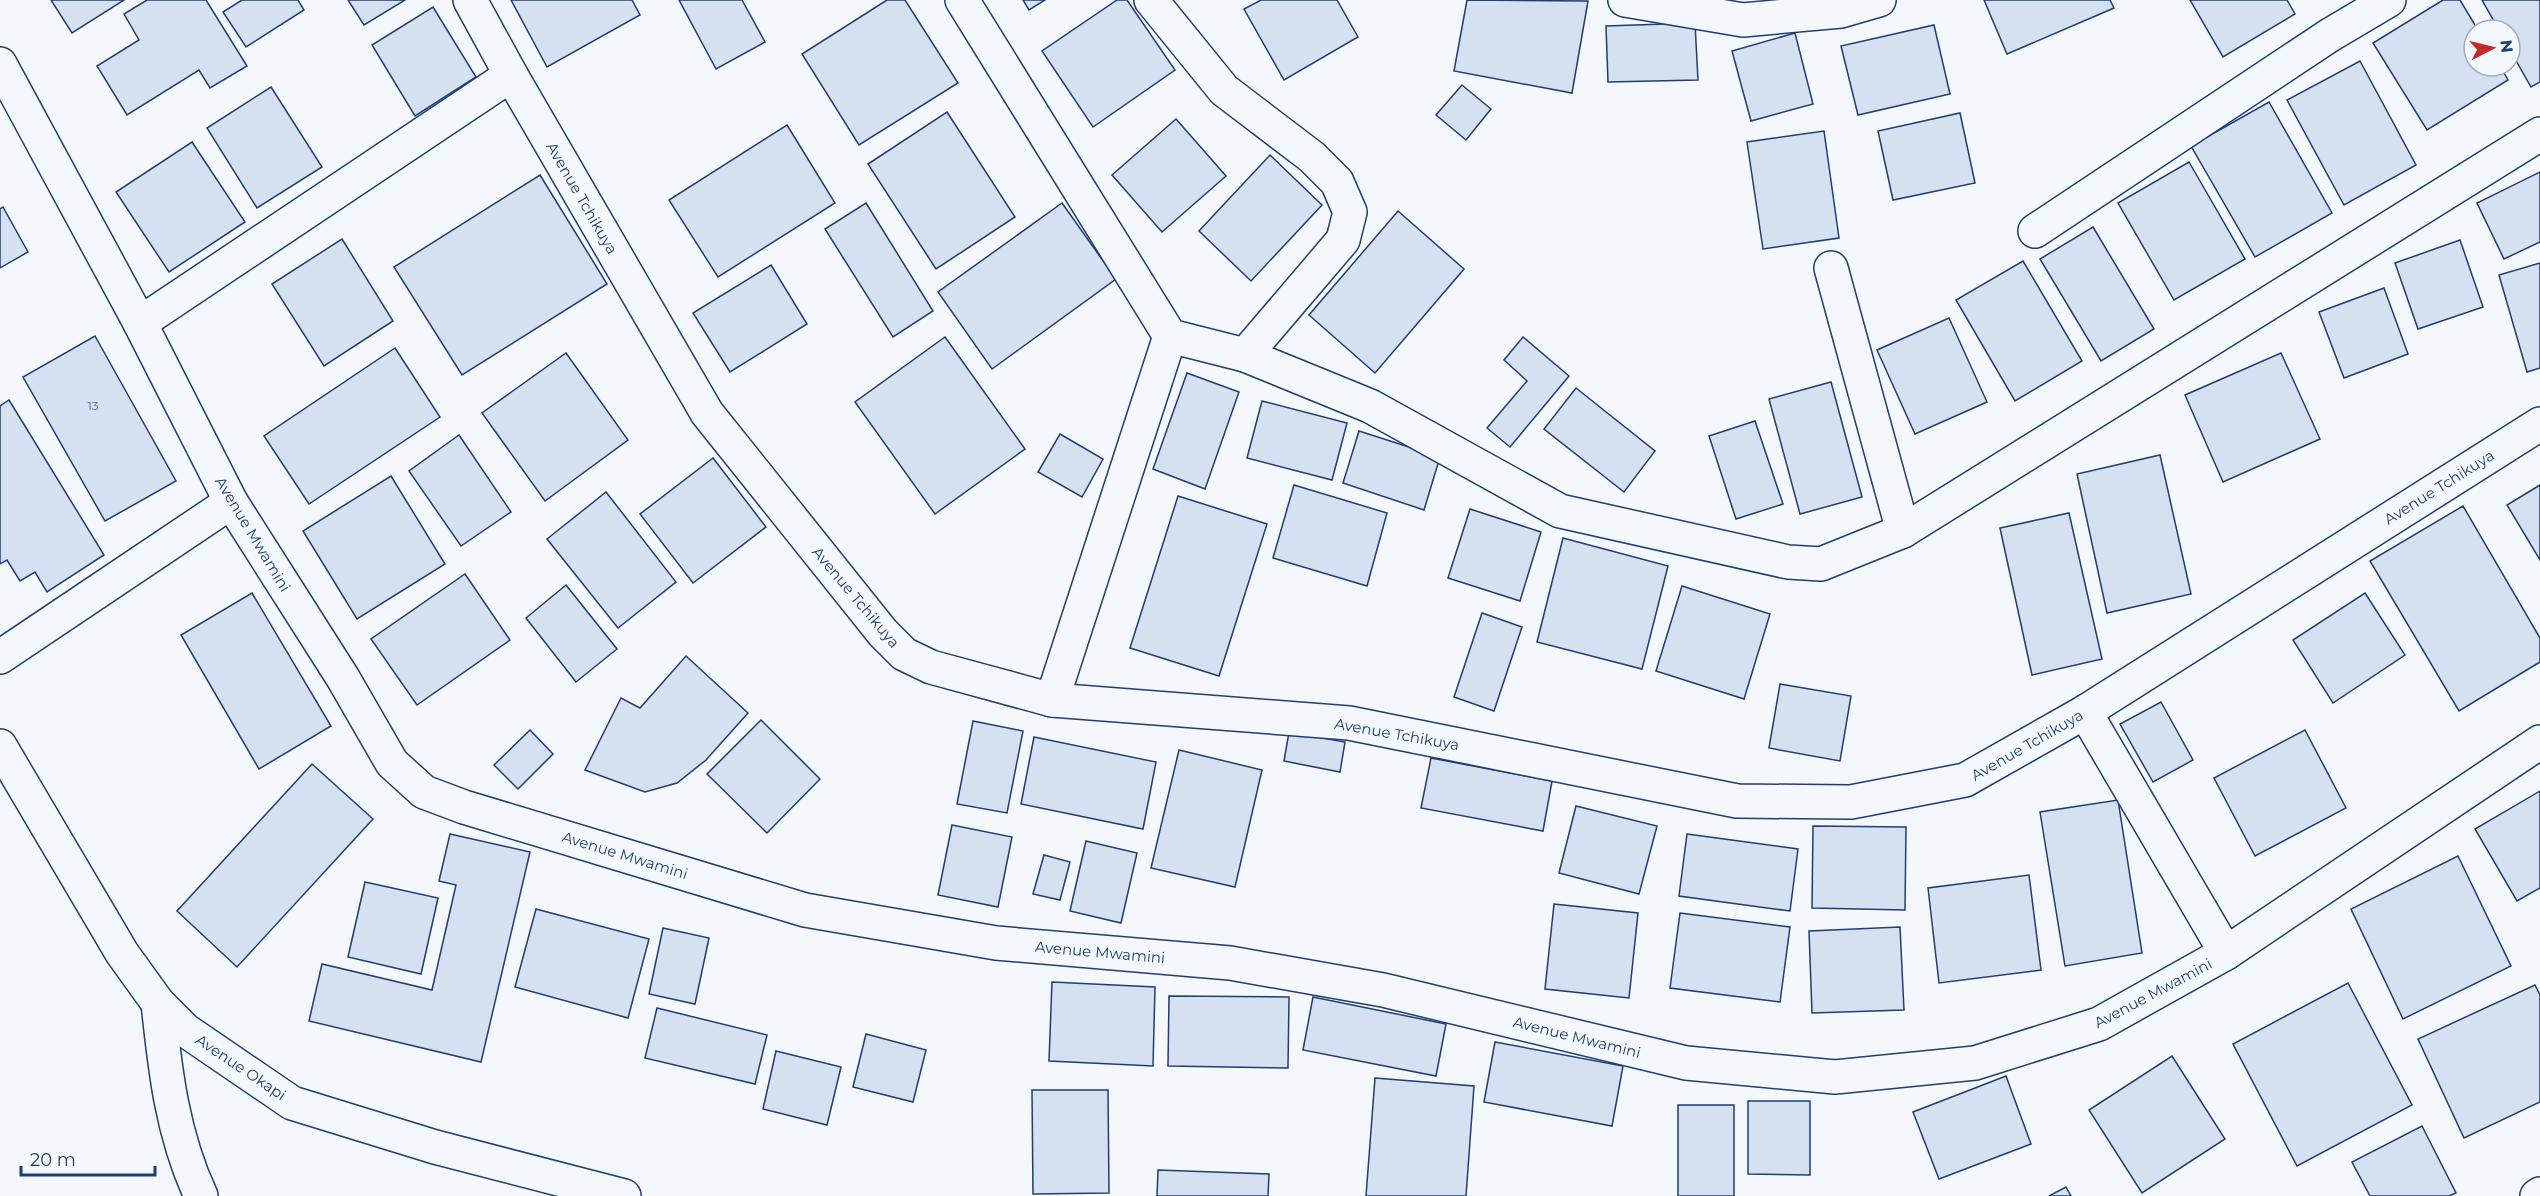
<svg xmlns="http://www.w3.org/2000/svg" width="2540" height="1196" viewBox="0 0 2540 1196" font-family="Montserrat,sans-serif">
<rect width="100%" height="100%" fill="#f4f7fb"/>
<g fill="#d5e0f0" stroke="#1d3f73" stroke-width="1.5">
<polygon points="51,0 124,0 72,33"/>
<polygon points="147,0 206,0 247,66 210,88 199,70 127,115 97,66 139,40 124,14"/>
<polygon points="242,0 298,0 304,10 246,47 223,12"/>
<polygon points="348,0 405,0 364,25"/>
<polygon points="511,0 632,0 640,15 547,67"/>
<polygon points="679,0 742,0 765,42 716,69"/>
<polygon points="887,0 905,0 958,83 859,145 802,54"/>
<polygon points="1023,0 1045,0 1029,10"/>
<polygon points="1117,0 1127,0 1175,70 1093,127 1042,51"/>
<polygon points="1261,0 1337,0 1358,37 1284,80 1244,9"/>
<polygon points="1467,0 1588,1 1572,93 1454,71"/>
<polygon points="1984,0 2110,0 2114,8 2007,54"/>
<polygon points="2190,0 2287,0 2295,14 2223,57"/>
<polygon points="2443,0 2460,0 2478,30 2474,30 2474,66 2500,66 2508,80 2427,130 2373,43"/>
<polygon points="2482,0 2540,0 2540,82 2531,87 2510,50 2510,30 2499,30"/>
<polygon points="433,7 476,77 415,116 372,45"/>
<polygon points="1695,23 1698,80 1608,82 1606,26"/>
<polygon points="1934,25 1950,94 1858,115 1841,46"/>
<polygon points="1795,33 1813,104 1751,121 1732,51"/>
<polygon points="2360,61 2416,165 2344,205 2287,100"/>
<polygon points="1462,85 1491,109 1466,140 1436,115"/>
<polygon points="271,87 322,167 257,208 207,128"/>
<polygon points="2269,102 2332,213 2255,257 2191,146"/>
<polygon points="947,112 1015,217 936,269 868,164"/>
<polygon points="1960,113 1975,183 1893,200 1878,131"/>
<polygon points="1176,119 1226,176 1162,232 1112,175"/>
<polygon points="787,125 835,203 718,277 669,200"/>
<polygon points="1824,131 1839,238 1763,249 1747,142"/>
<polygon points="192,142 245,222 169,272 116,192"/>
<polygon points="1270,155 1322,205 1251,281 1199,231"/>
<polygon points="2189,162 2245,259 2174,300 2118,203"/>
<polygon points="2540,172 2540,242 2504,259 2477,203"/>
<polygon points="540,175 607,284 462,375 394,267"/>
<polygon points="866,203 933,311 893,337 825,229"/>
<polygon points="1062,203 1116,279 992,369 938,292"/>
<polygon points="3,207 28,252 0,268 0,209"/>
<polygon points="1398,211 1464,269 1375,373 1309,315"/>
<polygon points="2093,227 2154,329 2101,361 2040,259"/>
<polygon points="342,239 393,321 324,366 272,284"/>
<polygon points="2460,240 2483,307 2418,329 2395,263"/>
<polygon points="2023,261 2082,361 2015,401 1956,300"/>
<polygon points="2540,263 2540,368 2527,372 2499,275"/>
<polygon points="771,265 807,324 730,372 693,313"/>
<polygon points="2384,288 2408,354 2344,378 2319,312"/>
<polygon points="1949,318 1987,402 1915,434 1877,350"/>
<polygon points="95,336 176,481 105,521 23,377"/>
<polygon points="945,337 1025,449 935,514 855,402"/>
<polygon points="1523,337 1569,376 1510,447 1487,428 1527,381 1504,360"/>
<polygon points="395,348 440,417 309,504 264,436"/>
<polygon points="566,353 628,440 545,501 482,413"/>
<polygon points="2281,353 2320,439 2223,482 2185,395"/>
<polygon points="1187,373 1239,392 1205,489 1153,469"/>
<polygon points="1831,382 1862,497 1800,514 1769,399"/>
<polygon points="1576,388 1655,451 1624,492 1544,429"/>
<polygon points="9,400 104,555 47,592 35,572 20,581 7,560 0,564 0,406"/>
<polygon points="1262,401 1347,423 1332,480 1247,458"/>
<polygon points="1755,421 1783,504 1736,519 1709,436"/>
<polygon points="1359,431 1440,457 1424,510 1343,483"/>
<polygon points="1060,434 1103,459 1082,497 1038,472"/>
<polygon points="459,435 511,512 461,546 409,471"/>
<polygon points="2160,455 2191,594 2107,613 2077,474"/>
<polygon points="713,458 766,527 693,583 640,514"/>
<polygon points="391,476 445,564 357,619 303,531"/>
<polygon points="1294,485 1387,513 1367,586 1273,558"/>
<polygon points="2540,485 2540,560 2507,505"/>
<polygon points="606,492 676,582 618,628 547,539"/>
<polygon points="1178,496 1267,524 1219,676 1130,648"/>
<polygon points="2463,506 2540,638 2540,662 2459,711 2370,561"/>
<polygon points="1470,509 1541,532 1520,601 1448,578"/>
<polygon points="2069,513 2102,659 2032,675 2000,528"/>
<polygon points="1563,538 1668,566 1642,669 1537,642"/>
<polygon points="465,574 510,640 417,705 371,639"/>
<polygon points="566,585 617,649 576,682 526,618"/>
<polygon points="1682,586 1770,614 1744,699 1656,671"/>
<polygon points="252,593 331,726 259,769 181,635"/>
<polygon points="2365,593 2405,655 2333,703 2293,640"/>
<polygon points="1482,613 1522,627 1494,711 1454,697"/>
<polygon points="686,656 748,713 706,760 677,783 645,792 585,770 621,698 640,708"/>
<polygon points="1780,684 1851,696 1840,761 1769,748"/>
<polygon points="2161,702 2193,760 2153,782 2120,724"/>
<polygon points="761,720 820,779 767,833 707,774"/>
<polygon points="973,721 1023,731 1007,813 957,804"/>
<polygon points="530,730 553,754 518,789 494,765"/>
<polygon points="2305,730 2346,808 2255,856 2214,778"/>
<polygon points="1289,732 1345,742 1340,772 1284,761"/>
<polygon points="1034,737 1156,762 1143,829 1021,804"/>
<polygon points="1179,750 1262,770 1235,887 1151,868"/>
<polygon points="1431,758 1552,781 1543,831 1421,808"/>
<polygon points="312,764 373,819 237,967 177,911"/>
<polygon points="2540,791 2540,888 2517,901 2475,829"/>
<polygon points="2118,800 2142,953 2065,966 2040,812"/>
<polygon points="1576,806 1657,826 1639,894 1559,873"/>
<polygon points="952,825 1012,837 998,907 938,895"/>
<polygon points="1813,826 1906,827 1905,910 1812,908"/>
<polygon points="450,834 530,852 481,1062 309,1021 322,964 432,990 456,885 439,881"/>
<polygon points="1687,834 1798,849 1790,911 1679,896"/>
<polygon points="1086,841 1137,853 1121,923 1070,911"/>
<polygon points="1044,855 1070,862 1060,900 1033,894"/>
<polygon points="2458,856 2511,966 2403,1019 2351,909"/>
<polygon points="2029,875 2041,970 1939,983 1928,888"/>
<polygon points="365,882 438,898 421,974 348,957"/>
<polygon points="1554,904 1638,913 1629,998 1545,989"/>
<polygon points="536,909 649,939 628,1018 515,987"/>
<polygon points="1680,913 1790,927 1780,1002 1670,988"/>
<polygon points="1900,927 1904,1010 1812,1013 1809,931"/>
<polygon points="663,928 709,938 695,1004 649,994"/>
<polygon points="1052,982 1155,987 1153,1066 1049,1061"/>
<polygon points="2348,983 2412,1105 2297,1166 2233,1044"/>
<polygon points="2535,985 2540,995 2540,1102 2464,1138 2418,1039"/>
<polygon points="1169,996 1289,997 1288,1068 1168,1066"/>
<polygon points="1313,997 1446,1024 1436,1076 1303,1050"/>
<polygon points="657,1008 767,1035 755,1084 645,1058"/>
<polygon points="866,1034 926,1050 913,1102 853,1087"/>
<polygon points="1495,1042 1623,1066 1612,1126 1484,1102"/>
<polygon points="776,1051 841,1067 827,1125 763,1109"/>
<polygon points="2172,1056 2225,1139 2142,1193 2089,1110"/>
<polygon points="2006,1076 2031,1144 1939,1179 1913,1112"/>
<polygon points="1375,1078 1474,1086 1466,1196 1366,1196"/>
<polygon points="1032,1090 1108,1090 1109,1193 1033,1194"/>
<polygon points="1748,1101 1810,1101 1810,1175 1748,1174"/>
<rect x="1678" y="1105" width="56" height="91"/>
<polygon points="2422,1126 2456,1193 2449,1196 2370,1196 2352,1162"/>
<polygon points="1158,1170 1269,1174 1268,1196 1157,1196"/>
<polygon points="2066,1187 2071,1196 2049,1196"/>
</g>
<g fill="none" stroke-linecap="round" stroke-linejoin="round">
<defs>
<g id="minor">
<polyline points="470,0 511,75 707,413 883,633 904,654 931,667 1052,700 1349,723 1737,801 1851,802 1965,780 2085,712 2540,424"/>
<polyline points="962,0 1170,336 1245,355 1370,406 1560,511 1788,562 1821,564 1903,531 2540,134"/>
<polyline points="1151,0 1224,90 1312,157 1337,182 1350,212 1343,240 1245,355"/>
<polyline points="1625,0 1743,20 1841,11 1879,0"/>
<polyline points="0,64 140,323 231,502 343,678 392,763 424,792 464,807 805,910 996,943 1230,963 1383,990 1686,1063 1835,1077 1975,1063 2099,1024 2226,953 2540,742"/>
<polyline points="2035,231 2330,35 2389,0"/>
<polyline points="1831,268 1903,531"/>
<polyline points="140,323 511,75"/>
<polyline points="0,657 231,502"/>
<polyline points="1052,700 1170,336"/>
<polyline points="2085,712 2226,953"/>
<polyline points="0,746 122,953 158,1003 185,1030 292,1103 435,1147 624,1196"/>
<path d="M158,1003C165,1070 172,1134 201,1196"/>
<polyline points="2537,1196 2540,1194"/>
</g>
</defs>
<use href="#minor" stroke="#1d3f73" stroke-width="36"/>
<use href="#minor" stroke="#f4f7fb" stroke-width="33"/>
</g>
<g text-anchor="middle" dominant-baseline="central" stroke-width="4.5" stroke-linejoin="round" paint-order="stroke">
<g font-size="12" fill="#4b6792">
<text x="93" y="405">13</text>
</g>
<g font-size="15" fill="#1d3f73" stroke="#f4f7fb">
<text transform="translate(582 198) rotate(60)">Avenue Tchikuya</text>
<text transform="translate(2439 487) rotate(-32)">Avenue Tchikuya</text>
<text transform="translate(253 534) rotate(59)">Avenue Mwamini</text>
<text transform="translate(856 597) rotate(50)">Avenue Tchikuya</text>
<text transform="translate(1397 734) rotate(10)">Avenue Tchikuya</text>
<text transform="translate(2027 745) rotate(-30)">Avenue Tchikuya</text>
<text transform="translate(625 855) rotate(17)">Avenue Mwamini</text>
<text transform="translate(1100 952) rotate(5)">Avenue Mwamini</text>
<text transform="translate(2153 993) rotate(-28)">Avenue Mwamini</text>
<text transform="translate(1577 1037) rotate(14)">Avenue Mwamini</text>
<text transform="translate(241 1067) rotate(34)">Avenue Okapi</text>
</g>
</g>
<g transform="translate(2492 48) rotate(83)"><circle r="28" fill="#f4f7fb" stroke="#9eadc5" stroke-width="1.5"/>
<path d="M0-4.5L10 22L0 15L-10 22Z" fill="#c62828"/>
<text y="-9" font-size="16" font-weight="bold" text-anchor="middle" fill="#1d3f73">N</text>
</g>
<path d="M21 1166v9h134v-9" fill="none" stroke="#1d3f73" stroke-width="3"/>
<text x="30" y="1166" font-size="18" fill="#1d3f73" stroke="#f4f7fb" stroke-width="4.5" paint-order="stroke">20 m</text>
</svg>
